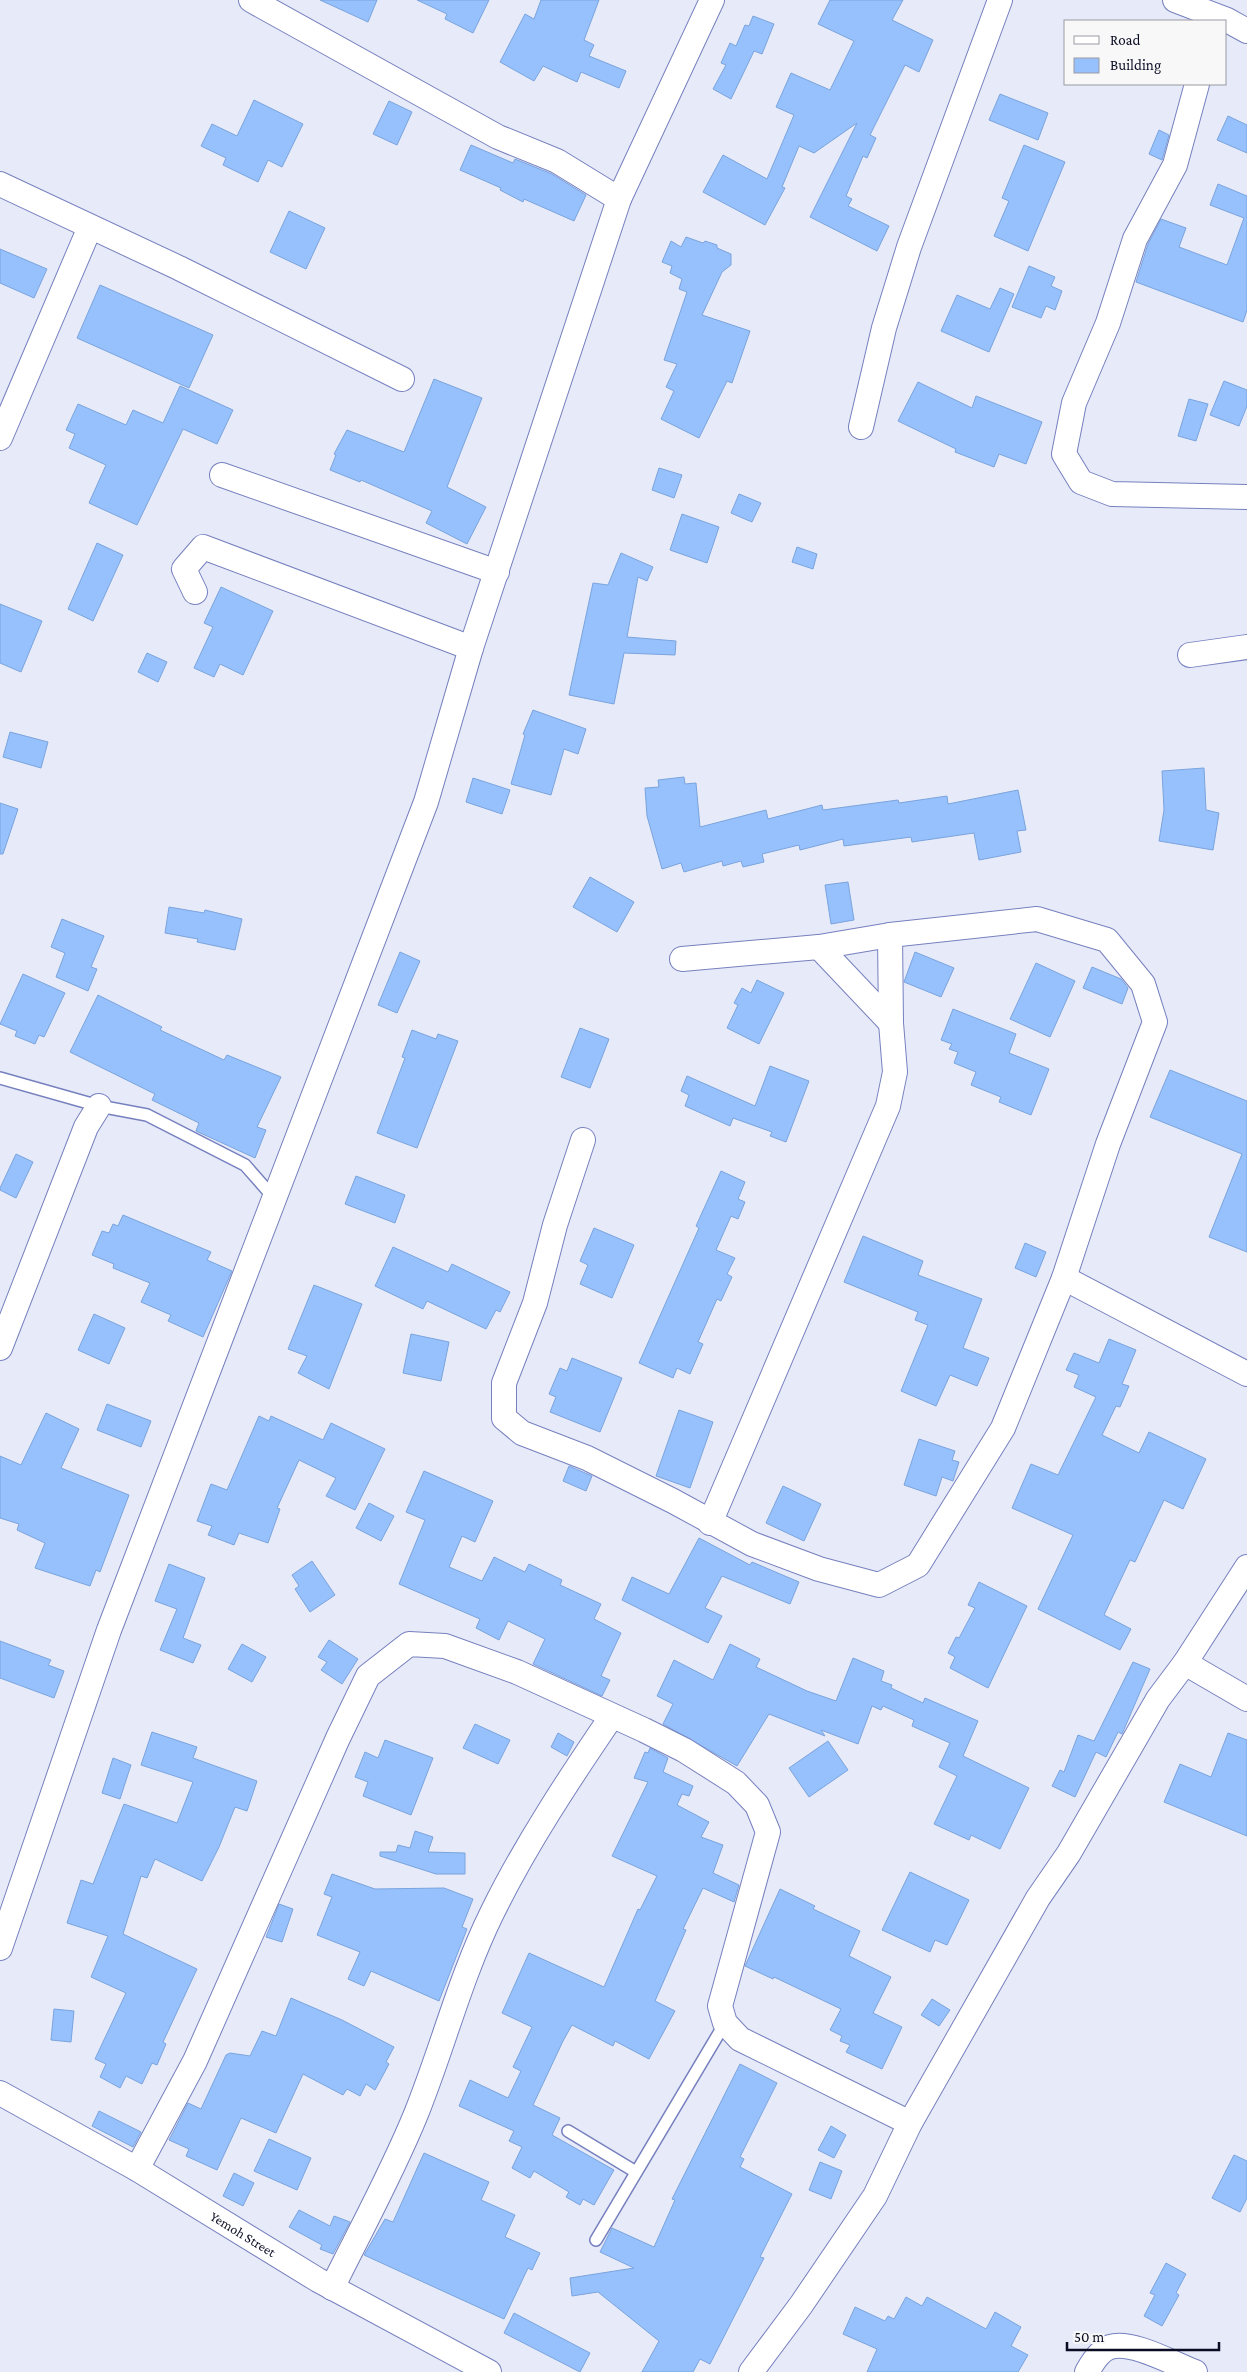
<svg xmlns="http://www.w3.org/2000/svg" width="1247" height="2372" viewBox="0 0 1247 2372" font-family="'Crimson Pro',serif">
<rect width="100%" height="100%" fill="#e7eaf8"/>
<g fill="#96c1fd" stroke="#7aa4dd">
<polygon points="320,0 377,0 368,22"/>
<polygon points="417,0 489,0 473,33 445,19 447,14"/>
<polygon points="541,0 599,0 584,40 594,45 589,56 626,71 619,88 581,72 577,82 543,66 534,81 500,62 525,14 534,19"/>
<polygon points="830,0 903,0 892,20 933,40 919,72 905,65 870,135 876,138 867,158 863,156 846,196 852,199 848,206 889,226 877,251 810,217 857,123 814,153 799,146 782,187 785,188 765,225 703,192 723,155 767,179 794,115 776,107 791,73 830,90 854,41 818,24"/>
<polygon points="753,16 774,24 762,54 754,51 731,99 713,89 726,65 721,63 730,43 736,46 745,25 749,26"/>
<polygon points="1000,94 1048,113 1038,140 989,120"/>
<polygon points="254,100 303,124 282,167 268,160 258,182 223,165 226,158 201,146 212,124 237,136"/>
<polygon points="389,101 412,112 397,145 373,134"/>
<polygon points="1228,116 1247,125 1247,153 1217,140"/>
<polygon points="1159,130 1169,135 1162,160 1149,154"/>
<polygon points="471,145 513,163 515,159 552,174 586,195 574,221 524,199 523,202 500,190 501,188 460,170"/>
<polygon points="1024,145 1065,162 1028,251 994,236 1009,201 1002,198"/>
<polygon points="1218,184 1247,196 1247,310 1243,322 1136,282 1148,244 1161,219 1186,228 1179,247 1227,265 1244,218 1210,205"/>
<polygon points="289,211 325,228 306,269 270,252"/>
<polygon points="686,237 703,243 705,241 717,245 717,248 731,254 731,265 722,272 702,315 750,331 732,383 727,381 699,438 661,419 674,391 666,387 677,364 664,360 687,292 679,289 682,279 670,273 672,266 662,262 671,241 681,247"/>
<polygon points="0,249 47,269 34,298 0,283"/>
<polygon points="1029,266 1055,277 1051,286 1062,291 1055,310 1046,306 1041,318 1012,307"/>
<polygon points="100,285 213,335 189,388 77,338"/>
<polygon points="1000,288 1014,294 989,352 941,331 957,295 990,309"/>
<polygon points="434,379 482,398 447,487 486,507 467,544 426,523 432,511 361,480 360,482 330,470 336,455 334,454 347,430 404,452"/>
<polygon points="1224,381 1247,390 1247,406 1239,426 1210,415"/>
<polygon points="918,382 972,408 976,396 1042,422 1026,464 999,454 994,467 955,452 956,449 898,421"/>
<polygon points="180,386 233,410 217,444 183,429 137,525 89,503 106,465 69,448 75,434 66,430 78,404 126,425 133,410 163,423"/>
<polygon points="1189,399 1208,404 1196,441 1178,436"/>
<polygon points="659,468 682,475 674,498 652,490"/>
<polygon points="739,494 761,503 752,522 731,513"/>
<polygon points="682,514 719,527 707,563 670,550"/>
<polygon points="97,543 123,555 93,621 68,609"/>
<polygon points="797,547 817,554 813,569 792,562"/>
<polygon points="621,553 653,567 647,581 638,577 627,637 676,641 675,655 624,653 614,704 569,695 593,583 608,585"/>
<polygon points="221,587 273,611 243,675 220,664 214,677 194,668 213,627 204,623"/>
<polygon points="0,604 42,621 21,672 0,663"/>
<polygon points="147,653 167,662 158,682 138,672"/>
<polygon points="533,710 586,729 578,754 564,749 551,795 511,784 525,735 523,734"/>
<polygon points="10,732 48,742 41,768 3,757"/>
<polygon points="1204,768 1206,810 1219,813 1213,850 1159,841 1164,810 1162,771"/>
<polygon points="684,777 685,784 696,783 700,827 766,810 768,819 822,805 823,810 898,800 899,803 947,796 948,804 1018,790 1026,830 1017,831 1021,852 979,860 974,833 912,842 911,837 844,846 843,839 800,850 799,845 762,854 764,862 743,867 741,861 723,866 722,861 684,872 681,863 662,869 647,816 645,788 659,787 658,780"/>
<polygon points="473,778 510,790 502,814 466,802"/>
<polygon points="0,803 18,809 3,854 0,854"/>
<polygon points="590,877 634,902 617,932 573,907"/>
<polygon points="848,882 854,920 831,924 825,885"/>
<polygon points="169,907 204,913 205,910 242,919 235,950 197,942 198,939 165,933"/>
<polygon points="62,919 104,936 91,967 97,969 88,991 56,977 65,953 51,947"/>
<polygon points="400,952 420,961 397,1013 378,1005"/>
<polygon points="915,952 954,968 941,997 904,982"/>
<polygon points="1036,963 1075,981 1050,1037 1010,1019"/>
<polygon points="1092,967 1121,979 1128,988 1122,1004 1083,988"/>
<polygon points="23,974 65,993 44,1037 39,1035 35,1044 15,1036 17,1031 0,1024"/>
<polygon points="757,980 784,993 759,1044 727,1028 738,1005 734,1003 742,988 751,993"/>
<polygon points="98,995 162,1027 160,1030 224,1060 227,1055 281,1077 257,1127 266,1130 255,1158 196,1131 199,1123 152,1100 155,1094 70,1052"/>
<polygon points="953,1009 1016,1034 1009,1053 1049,1069 1031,1115 999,1102 1001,1097 971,1085 976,1072 954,1063 958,1052 949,1049 952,1044 941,1040"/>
<polygon points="580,1028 609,1039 590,1088 561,1077"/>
<polygon points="412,1030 436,1039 438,1034 458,1041 417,1148 377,1133 405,1058 402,1057"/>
<polygon points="770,1066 809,1081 786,1142 770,1136 772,1132 733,1118 730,1126 685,1106 689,1095 681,1091 687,1076 755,1106"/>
<polygon points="1170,1070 1247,1101 1247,1252 1209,1237 1242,1154 1150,1117"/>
<polygon points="16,1154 33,1162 16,1198 0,1190 0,1188"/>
<polygon points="721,1171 745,1182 738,1199 745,1202 738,1219 731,1216 716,1250 735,1258 727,1274 732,1277 721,1301 717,1299 698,1342 703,1344 690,1374 677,1368 673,1378 639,1363 699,1228 696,1226"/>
<polygon points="356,1176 405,1195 395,1223 345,1204"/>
<polygon points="123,1215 211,1252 207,1260 232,1271 203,1337 168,1321 171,1315 141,1302 150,1283 113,1268 114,1264 92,1255 102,1231 109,1233 113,1224 118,1226"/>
<polygon points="594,1228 634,1245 612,1298 580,1284 588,1265 580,1261"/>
<polygon points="863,1236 923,1261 918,1275 982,1299 963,1348 989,1358 977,1386 950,1375 936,1406 901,1391 928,1325 915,1320 918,1312 844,1282"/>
<polygon points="1025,1243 1046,1252 1036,1277 1015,1268"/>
<polygon points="393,1247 448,1272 452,1264 510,1292 500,1312 496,1310 486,1329 427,1301 423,1309 375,1286"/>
<polygon points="314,1285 362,1304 329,1389 298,1373 307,1356 288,1349"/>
<polygon points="94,1314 125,1328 109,1364 78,1350"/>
<polygon points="411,1334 449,1342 441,1381 403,1373"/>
<polygon points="1109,1339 1136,1350 1122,1384 1129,1386 1120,1407 1116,1406 1102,1435 1139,1453 1149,1432 1206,1459 1183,1509 1164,1500 1135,1562 1130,1560 1104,1615 1131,1629 1120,1650 1038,1609 1073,1535 1012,1508 1031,1464 1058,1475 1096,1397 1074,1387 1079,1375 1066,1370 1074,1353 1099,1363"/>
<polygon points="572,1358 622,1378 600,1432 550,1412 556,1397 549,1394 560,1368 567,1371"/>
<polygon points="107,1404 151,1421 141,1447 97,1430"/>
<polygon points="679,1410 713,1422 690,1488 656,1476"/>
<polygon points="46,1413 79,1429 61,1468 129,1495 100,1572 96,1570 90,1586 35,1568 45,1543 17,1530 19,1524 0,1518 0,1456 21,1465"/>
<polygon points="259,1416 269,1421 271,1416 323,1440 331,1423 385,1449 355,1510 326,1496 336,1478 299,1460 277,1508 280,1509 268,1543 239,1533 234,1545 208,1535 212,1526 197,1521 211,1484 227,1490"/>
<polygon points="919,1439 955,1451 952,1460 959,1462 953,1481 942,1477 936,1496 904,1485"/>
<polygon points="569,1466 592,1476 586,1491 563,1481"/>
<polygon points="424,1471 493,1501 475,1542 462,1536 449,1567 482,1581 494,1557 525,1572 529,1564 562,1580 560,1585 601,1604 594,1619 621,1633 601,1676 610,1680 602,1696 533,1664 545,1639 508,1621 499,1640 476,1628 480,1619 399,1584 425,1520 406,1512"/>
<polygon points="783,1486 821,1504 804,1541 766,1523"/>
<polygon points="369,1503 394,1516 381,1541 356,1528"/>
<polygon points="699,1538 750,1565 752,1562 799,1582 790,1604 722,1576 705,1608 722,1616 708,1643 622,1600 632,1577 669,1594"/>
<polygon points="312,1561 335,1595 310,1612 295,1589 299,1586 292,1575"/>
<polygon points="169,1564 205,1578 183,1638 201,1645 193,1663 160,1650 177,1609 155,1601"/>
<polygon points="979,1582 1027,1606 988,1688 950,1668 955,1657 948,1653 956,1637 959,1638 975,1608 968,1605"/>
<polygon points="329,1640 358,1659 342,1684 321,1670 327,1662 318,1657"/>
<polygon points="0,1641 51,1660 48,1665 64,1671 54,1698 0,1678"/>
<polygon points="242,1644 266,1657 252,1682 228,1669"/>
<polygon points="730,1644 760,1659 756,1667 807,1691 836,1701 853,1658 884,1671 881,1681 892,1685 891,1688 923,1703 925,1698 978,1721 963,1756 1029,1788 1000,1849 971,1835 969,1840 934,1824 957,1776 939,1767 950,1743 912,1726 914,1720 883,1706 881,1710 872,1706 858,1744 821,1730 825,1736 769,1714 737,1766 663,1724 673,1704 657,1696 674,1660 713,1680"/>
<polygon points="1133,1662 1150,1669 1122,1734 1118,1732 1106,1757 1096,1752 1075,1797 1052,1786 1060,1770 1064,1772 1078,1735 1094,1741"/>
<polygon points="475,1724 510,1740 498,1764 463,1748"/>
<polygon points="152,1732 197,1747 193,1758 257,1781 247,1811 235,1807 219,1847 202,1881 155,1859 147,1878 141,1876 123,1934 197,1969 163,2042 166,2044 157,2065 152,2063 142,2084 126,2076 120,2088 100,2077 106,2064 95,2059 126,1993 91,1977 108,1936 67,1923 81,1880 93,1884 124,1804 177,1823 193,1782 141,1765"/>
<polygon points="558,1733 574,1742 567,1756 551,1747"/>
<polygon points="1228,1733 1247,1740 1247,1836 1164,1802 1180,1764 1211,1777"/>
<polygon points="385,1740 433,1758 411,1815 363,1796 368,1782 355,1777 365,1752 378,1758"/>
<polygon points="828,1741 848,1770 809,1797 789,1768"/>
<polygon points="650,1748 668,1758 663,1772 693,1786 689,1796 682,1794 677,1805 709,1822 701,1837 723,1845 713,1873 739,1885 734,1902 703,1888 683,1929 686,1930 655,2001 675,2011 649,2059 615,2041 613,2046 572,2025 563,2041 533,2105 560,2118 552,2135 614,2170 594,2205 583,2199 580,2205 566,2197 569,2192 534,2171 530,2178 512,2168 522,2147 509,2141 514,2131 459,2106 470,2080 508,2098 521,2071 513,2067 532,2027 502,2013 529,1953 604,1987 638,1909 640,1910 657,1876 612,1856 648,1782 634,1778 645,1752 648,1753"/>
<polygon points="113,1758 131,1765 120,1799 102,1793"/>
<polygon points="415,1831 433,1837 428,1852 465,1853 465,1874 436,1874 380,1856 380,1852 396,1852 398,1845 410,1848"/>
<polygon points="910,1872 969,1900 947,1945 935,1940 930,1952 882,1930"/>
<polygon points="332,1874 375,1889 444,1888 473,1899 462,1927 467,1929 439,2001 371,1971 364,1986 348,1979 360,1952 317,1935 332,1897 324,1894"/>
<polygon points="780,1889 815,1906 813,1909 860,1931 849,1956 891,1977 873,2013 902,2027 882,2069 846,2052 850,2045 840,2041 842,2036 830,2030 841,2009 774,1977 773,1979 745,1966"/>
<polygon points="279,1904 293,1909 282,1942 266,1937"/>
<polygon points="291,1998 342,2020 394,2047 386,2062 389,2064 375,2090 366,2084 360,2096 347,2089 343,2095 303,2074 276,2133 241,2118 217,2170 186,2156 189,2149 169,2140 188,2103 201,2109 226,2055 230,2053 250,2056 262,2031 276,2036"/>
<polygon points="932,1999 950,2010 939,2026 921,2015"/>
<polygon points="54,2009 74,2011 71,2042 51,2040"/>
<polygon points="740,2064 777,2083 740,2157 744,2159 740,2167 792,2194 760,2257 764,2258 710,2364 700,2359 693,2372 642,2372 659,2341 598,2292 572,2296 570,2278 634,2268 600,2252 612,2228 654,2247 675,2200 672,2199"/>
<polygon points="99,2111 141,2132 133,2147 92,2126"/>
<polygon points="831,2126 846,2135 834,2158 818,2150"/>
<polygon points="269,2139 311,2158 297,2190 254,2171"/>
<polygon points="424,2153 489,2182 481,2200 515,2215 505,2237 540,2253 532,2270 528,2268 504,2319 364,2255 385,2219 393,2222"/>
<polygon points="1234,2155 1247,2161 1247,2198 1240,2212 1212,2198"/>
<polygon points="820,2162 842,2171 831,2199 809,2190"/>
<polygon points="234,2173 254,2183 243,2206 223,2196"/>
<polygon points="299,2210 330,2226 334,2216 350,2222 333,2254 320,2249 322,2245 289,2227"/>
<polygon points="1166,2263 1186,2274 1176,2293 1179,2295 1162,2326 1144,2316 1155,2295 1150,2293"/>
<polygon points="906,2297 922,2306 927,2297 986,2329 995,2312 1021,2327 1011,2346 1028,2355 1018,2372 867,2372 877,2349 843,2334 855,2307 885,2321 888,2316 894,2319"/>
<polygon points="514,2313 590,2353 580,2372 504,2333"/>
</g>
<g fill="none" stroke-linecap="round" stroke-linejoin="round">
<defs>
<g id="service">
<polyline points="0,1078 99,1106 147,1115 245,1165 274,1198"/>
<polyline points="568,2131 636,2172"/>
<polyline points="596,2240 725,2023"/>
</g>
<g id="minor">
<polyline points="251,0 498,137 557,161 619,199"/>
<polyline points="1175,0 1227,20 1247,31"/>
<polyline points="1197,84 1175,165 1135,239 1108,323 1074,403 1064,454 1081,482 1112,494 1247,497"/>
<polyline points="0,184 179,268 402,379"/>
<polyline points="861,427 884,328 909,247 1000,0"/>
<polyline points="0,438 90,227"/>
<polyline points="222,475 497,572"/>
<polyline points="195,592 184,569 203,547 471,648"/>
<polyline points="1190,655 1247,647"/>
<polyline points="819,947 891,1023"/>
<polyline points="583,1140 555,1225 535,1303 504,1383 504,1418 522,1433 587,1458 673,1501 752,1544 819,1569 879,1585 918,1565 1003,1428 1064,1278 1108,1144 1155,1022 1143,984 1107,940 1037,919 890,935 819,947 682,959"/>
<polyline points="1064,1278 1247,1374"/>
<polyline points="0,1348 86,1127 99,1106"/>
<polyline points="710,1523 888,1106 895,1072 891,1023 890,935"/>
<polyline points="1185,1663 1247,1699"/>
<polyline points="0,1948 109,1630 426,802 471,648 619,199 712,0"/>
<path id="s1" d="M0,2093L137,2169L318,2280L489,2372"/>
<polyline points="137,2169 195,2061 338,1738 368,1676 409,1644 445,1646 517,1672 644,1730 684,1750 736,1783 757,1805 768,1832 720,2006 725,2023 740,2039 910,2123"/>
<path d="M332,2288C360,2231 392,2173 416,2114C443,2047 460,1978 492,1913C526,1844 569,1779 612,1716"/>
<polyline points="751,2372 801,2305 875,2196 910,2123 1038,1898 1069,1853 1158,1699 1185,1663 1247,1567"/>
<path d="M1087,2372C1092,2363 1100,2350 1110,2347C1132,2340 1174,2364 1195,2372"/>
</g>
</defs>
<use href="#service" stroke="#7680bf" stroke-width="14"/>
<use href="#minor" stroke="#7680bf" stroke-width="26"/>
<use href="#service" stroke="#fff" stroke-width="11"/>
<use href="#minor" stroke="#fff" stroke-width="24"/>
</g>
<g text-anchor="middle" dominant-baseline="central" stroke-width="4" stroke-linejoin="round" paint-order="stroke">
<g font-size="14" fill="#0a0c23" stroke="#f8f8f8">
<text stroke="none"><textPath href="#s1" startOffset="281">Yemoh Street</textPath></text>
</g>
</g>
<rect x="1064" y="20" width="162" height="65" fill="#f8f8f8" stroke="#999aa3"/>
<rect x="1074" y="36" width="25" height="8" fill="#ffffff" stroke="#999aa3"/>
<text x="1110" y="45" font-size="15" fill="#0a0c23">Road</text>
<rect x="1074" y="58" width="25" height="15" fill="#96c1fd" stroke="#999aa3"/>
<text x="1110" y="70" font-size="15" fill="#0a0c23">Building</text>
<path d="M1067 2342v8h152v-8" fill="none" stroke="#0a0c23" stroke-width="2.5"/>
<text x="1074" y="2342" font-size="15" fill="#0a0c23" stroke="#f8f8f8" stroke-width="4" paint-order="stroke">50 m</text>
</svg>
